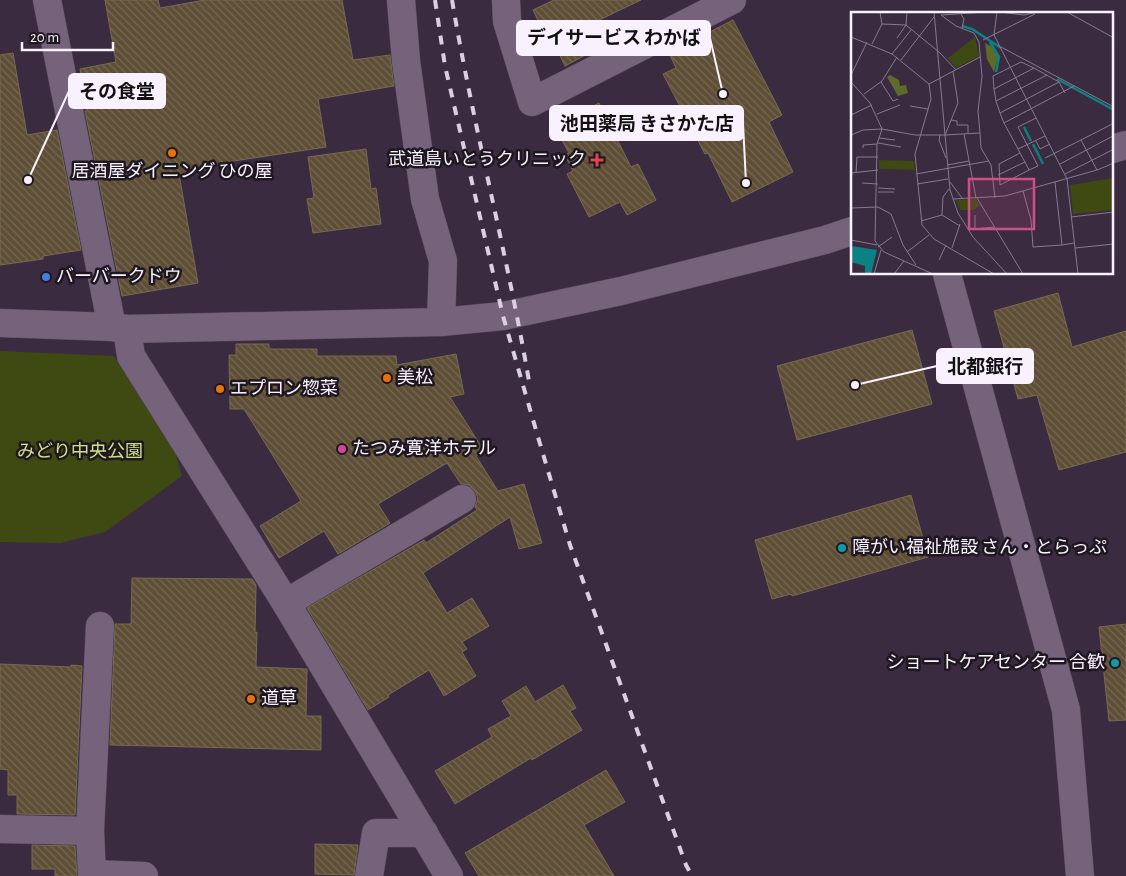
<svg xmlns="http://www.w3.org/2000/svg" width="1126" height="876" viewBox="0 0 1126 876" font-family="'Alegreya Sans','Noto Sans JP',sans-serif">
<defs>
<pattern id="building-back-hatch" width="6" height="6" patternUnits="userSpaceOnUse" patternTransform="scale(1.25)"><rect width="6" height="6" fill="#5d4e35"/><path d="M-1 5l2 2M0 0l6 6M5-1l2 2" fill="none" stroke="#756853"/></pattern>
</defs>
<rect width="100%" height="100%" fill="#3a2b41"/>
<polygon fill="#3f4912" points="0,351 114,356 176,455 182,476 105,532 60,543 0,542"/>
<g fill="url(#building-back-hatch)" stroke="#796a50">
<polygon points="105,0 158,0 160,8 205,0 342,0 353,60 390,55 394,86 318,99 326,147 227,162 227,163 207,166 207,170 179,174 198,283 122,296 85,111 87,110 80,69 116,62"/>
<polygon points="554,0 641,0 597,21 608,43 565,66 554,43 550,45 533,10"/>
<polygon points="733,20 782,115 769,122 793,172 732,202 708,153 705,154 663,74 676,68 669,53"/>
<polygon points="13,53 27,135 57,130 81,250 43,256 43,259 0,265 0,55"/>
<polygon points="599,103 631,167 638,164 656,200 627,215 620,202 589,217 567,174 573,171 565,155 569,153 557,131 580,120 577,114"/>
<polygon points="366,149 371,189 376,188 381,224 313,233 307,199 314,198 308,157"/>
<polygon points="1058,293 1072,347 1126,331 1126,452 1059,470 1037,395 1018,399 994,311"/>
<polygon points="912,330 932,404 797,440 777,366"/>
<polygon points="236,344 269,344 269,349 317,349 317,356 396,356 397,365 456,354 464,394 450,397 484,451 476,456 498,491 524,484 542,543 519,549 510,517 423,573 447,613 472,598 489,626 462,642 467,649 462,652 476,676 444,696 429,670 388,695 389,697 368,710 307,608 424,540 426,543 477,510 475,507 478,498 475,491 469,485 461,484 447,463 378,504 390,523 338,554 324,531 279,558 260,526 301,501 244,409 230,409 229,355 236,355"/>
<polygon points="911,495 928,557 792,596 791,594 772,599 755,540"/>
<polygon points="132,578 252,579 256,585 255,633 257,632 256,667 307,669 306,716 321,716 321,750 110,745 115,624 131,624"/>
<polygon points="1126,624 1126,720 1109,721 1099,627"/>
<polygon points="0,664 71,667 71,665 82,666 75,815 17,814 17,795 8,795 8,770 0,769"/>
<polygon points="563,685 576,708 570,711 582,730 532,760 531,758 455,804 435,771 492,737 488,729 511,716 502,701 526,686 535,702"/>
<polygon points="606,770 625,802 584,825 614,876 479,876 465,853"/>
<polygon points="315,844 358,845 354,875 315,874"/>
<polygon points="32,845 75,846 77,876 55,876 55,869 32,869"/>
</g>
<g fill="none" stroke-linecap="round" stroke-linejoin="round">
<defs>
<g id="minor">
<polyline points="47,0 112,327"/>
<polyline points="401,0 406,61 425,199 443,261 441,322"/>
<polyline points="506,0 507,21 532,102 732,0"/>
<polyline points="1112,149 1126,145"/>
<polyline points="947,274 1066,710 1080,876"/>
<polyline points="0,323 112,327 127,329 441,322 503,316 621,291 825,240 852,231"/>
<polyline points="127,329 131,356 286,603 449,876"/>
<polyline points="286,603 462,499"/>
<polyline points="100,626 90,831 92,874 144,876"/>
<polyline points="0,829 90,831"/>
<polyline points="369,876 376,833 424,833"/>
</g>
</defs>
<use href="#minor" stroke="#55485b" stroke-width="29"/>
<use href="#minor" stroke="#74637b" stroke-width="28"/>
<g stroke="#dad0df" stroke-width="4" stroke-dasharray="9 9" stroke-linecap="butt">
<polyline points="435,0 445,66 503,316 538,437 570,545 686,865 692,876"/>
<path d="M452,0C474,130 508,257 530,387"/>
</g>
</g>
<g fill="#e8710a" stroke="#1e1720" stroke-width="2">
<circle cx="172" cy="153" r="5"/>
<circle cx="387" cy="378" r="5"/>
<circle cx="220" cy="389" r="5"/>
<circle cx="251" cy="699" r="5"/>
</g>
<path fill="#e0444e" stroke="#1e1720" stroke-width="2" d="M594.5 152.5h5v5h5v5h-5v5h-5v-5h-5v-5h5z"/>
<circle fill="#3f7fe0" stroke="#1e1720" stroke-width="2" cx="46" cy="277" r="5"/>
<circle fill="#d1479c" stroke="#1e1720" stroke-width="2" cx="342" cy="449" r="5"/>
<g fill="#0f9aa8" stroke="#1e1720" stroke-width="2">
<circle cx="842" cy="548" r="5"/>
<circle cx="1115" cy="663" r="5"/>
</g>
<g text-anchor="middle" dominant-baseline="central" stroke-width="5" stroke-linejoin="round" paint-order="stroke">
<g font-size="18" fill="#faf1ff" stroke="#1e1720" text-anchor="start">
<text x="586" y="160" text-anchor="end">武道島いとうクリニック</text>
<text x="172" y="172" text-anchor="middle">居酒屋ダイニング ひの屋</text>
<text x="56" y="277">バーバークドウ</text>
<text x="397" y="378">美松</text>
<text x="230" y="389">エプロン惣菜</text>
<text x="352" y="449">たつみ寛洋ホテル</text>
<text x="852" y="548">障がい福祉施設 さん・とらっぷ</text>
<text x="1105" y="663" text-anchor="end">ショートケアセンター 合歓</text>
<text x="261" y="699">道草</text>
</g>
<g font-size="18" fill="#cce184" stroke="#1e1720">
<text x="80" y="452">みどり中央公園</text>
</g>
</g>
<g transform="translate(851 12)">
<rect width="262" height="262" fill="#3a2b41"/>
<path d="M134,31L143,36L147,45L143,60L136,47ZM39,63L48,68L49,74L55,73L57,81L47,84L36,65Z" fill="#5d6b2a"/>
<path d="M28,148L63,149L64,158L28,157Z" fill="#3f4912"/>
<path d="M124,25L128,44L105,56L97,46ZM262,166V198L222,202L219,173ZM125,187L129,194L122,198H109L105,188Z" fill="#3f4912"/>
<path d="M0,234L26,238L20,262H14V254L0,250Z" fill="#0b8184"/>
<path fill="none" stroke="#0b8184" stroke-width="2.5" d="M111,14L121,17L150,36M139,30L148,45L145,60M206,67L263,98M173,115L180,129M182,132L192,152"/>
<path fill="none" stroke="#877a8d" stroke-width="1" d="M83,0L99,178L107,201L122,225L156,262M146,0L143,23L216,167L227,262M149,0L173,3L187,0M216,0L263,26M110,2L113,7L111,16M90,3L105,14L123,21L128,30L131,64L127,99L129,121L130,136L140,153L144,186M90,3L135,0M31,12L55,13L89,41L105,58M0,25L41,42L78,72L80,87L64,142L71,213L83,227L143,262M46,26L55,13L56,0M132,28L184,2M21,32L31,12L29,0M150,35L263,95M41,42L60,18M50,48L83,5M0,63L16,30M0,70L19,91L31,117L26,132L24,229L33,240L82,262M30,70L42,89L47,87M78,72L129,45M143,77L142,64L170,50L183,56M13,82L31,69L46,45M145,89L143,77L183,56L208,70M59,94L77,97M149,101L145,89L196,63M26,102L49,93M0,103L21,93M100,108L106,109V113H117V121M153,111L149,101L208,70L214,81M113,122L125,186M0,123L12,118L31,117L64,123H94L107,91L102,59M89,123L88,128L95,146M94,123L129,121M28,126L44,128M230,128L263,111M185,129L189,137L199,132M27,131L50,135M12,136V133L26,132M167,137L153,111L223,74M169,141L148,152L149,173L178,158L174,150L169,141L167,137L194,124M194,146L230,128L246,158M209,152L262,124M96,153L118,149M178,158L187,154L167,115L185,106M0,161L27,158M5,161L6,145H27M65,162L138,149M214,162L263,137M147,163L174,150M99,170L111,186M204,170L211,233L223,231M11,171L27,172M66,172L97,167M27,176L44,177M98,177L92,185L91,203L109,214M172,179L180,208L182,235L211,233M27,180H43M126,186L172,262M102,187L154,184L246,158L263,151M0,196L27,195L40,202L52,233L65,253M124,203V217L143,215M220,205L263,200M70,209L91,203M0,228L26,233M27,235L41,225M101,236L109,212M224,236L263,232M56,240L78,223M88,248L95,233M23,262L30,238M43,262L53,249M218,262H261"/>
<path fill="#d04e84" fill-opacity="0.15" stroke="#d04e84" stroke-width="2.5" d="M118,167H183V217H118Z"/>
<rect width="262" height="262" fill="none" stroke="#faf1ff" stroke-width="2.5"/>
</g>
<path fill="none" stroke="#faf1ff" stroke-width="2" d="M723 94L710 38M28 180L69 91M746 183L743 123M855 385L937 366"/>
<g fill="#faf1ff" stroke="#1e1720" stroke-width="2">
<circle cx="723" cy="94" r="5"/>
<circle cx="28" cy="180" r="5"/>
<circle cx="746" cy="183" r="5"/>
<circle cx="855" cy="385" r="5"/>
</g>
<g fill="#faf1ff" stroke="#faf1ff" stroke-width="2">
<rect x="517" y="21" width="193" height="34" rx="5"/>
<rect x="69" y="74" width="96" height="34" rx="5"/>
<rect x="550" y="106" width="193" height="34" rx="5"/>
<rect x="937" y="349" width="96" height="34" rx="5"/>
</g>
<g font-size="19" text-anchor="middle" font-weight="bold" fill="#111">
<text x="614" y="44">デイサービス わかば</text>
<text x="117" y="98">その食堂</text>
<text x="647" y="130">池田薬局 きさかた店</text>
<text x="985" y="373">北都銀行</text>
</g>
<path d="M22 42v8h91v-8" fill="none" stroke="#faf1ff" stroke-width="2.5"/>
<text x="30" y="42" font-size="15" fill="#faf1ff" stroke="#1e1720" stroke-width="4" paint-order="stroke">20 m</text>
</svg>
